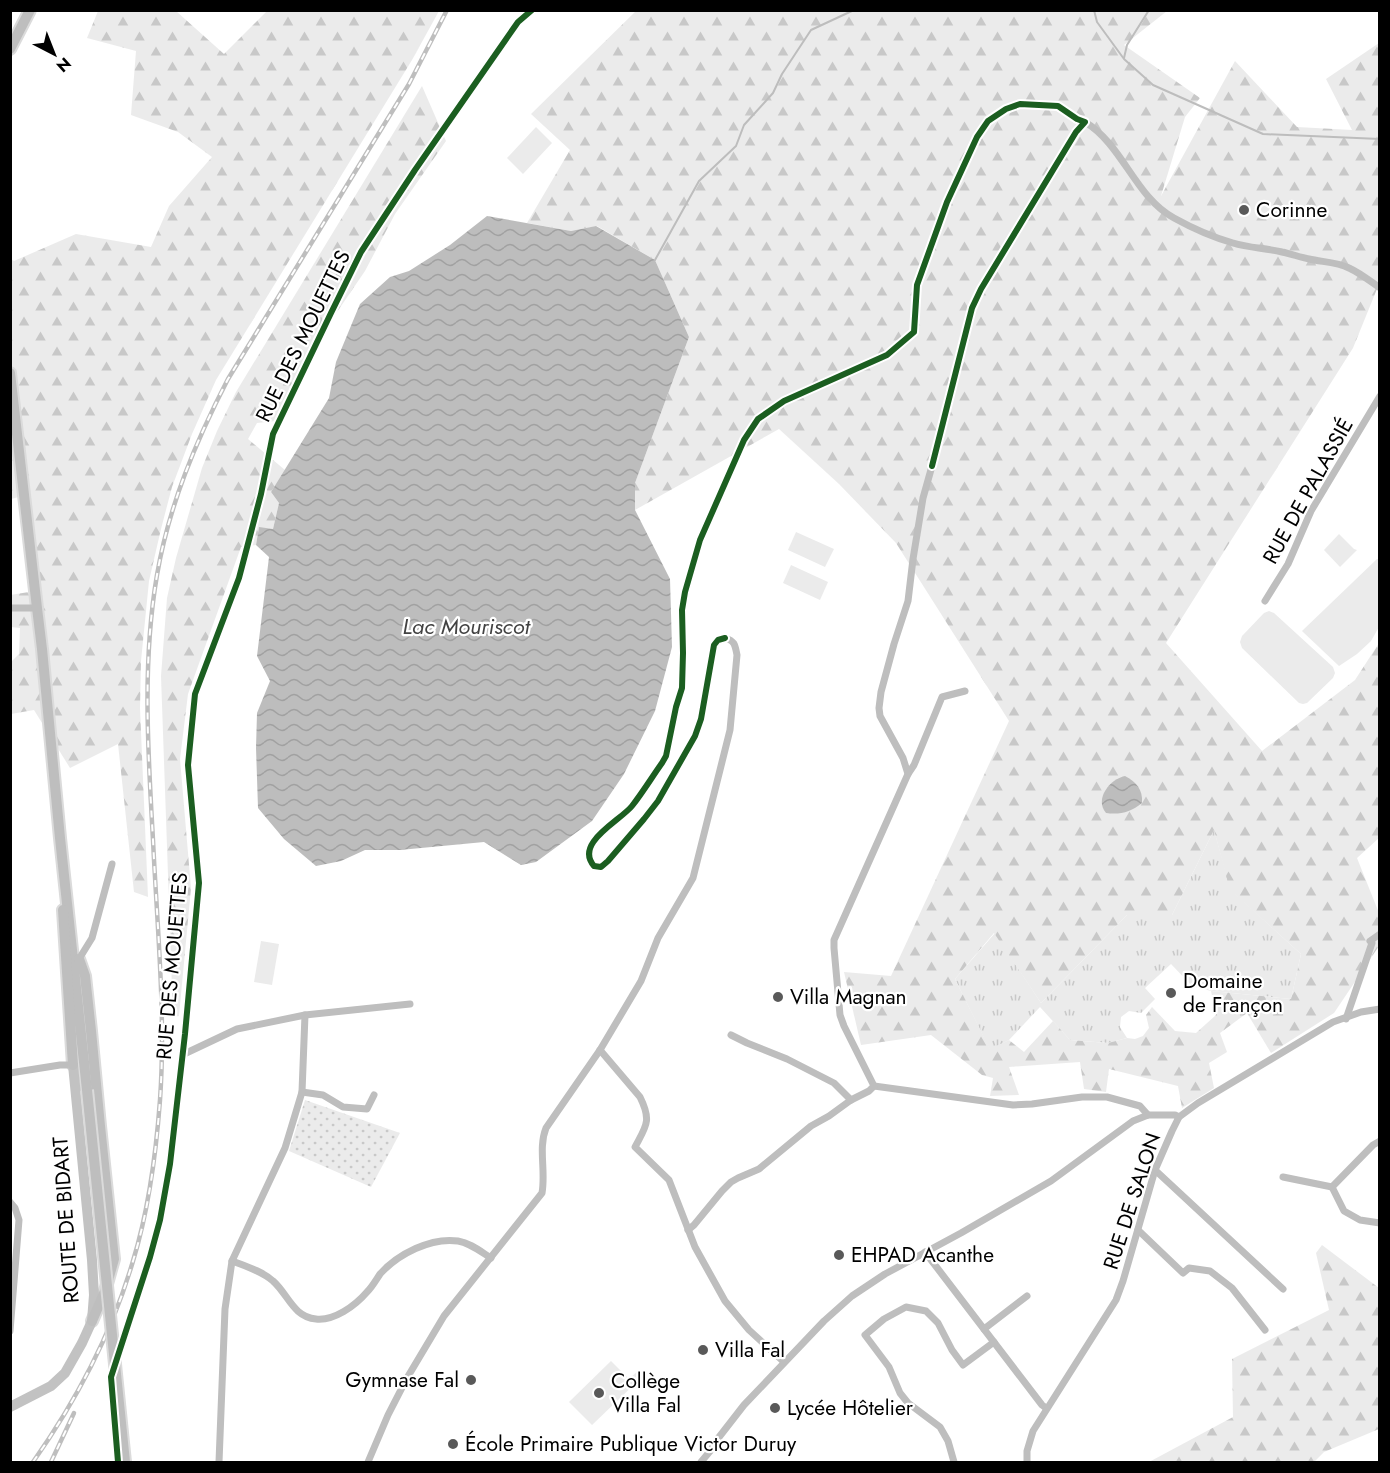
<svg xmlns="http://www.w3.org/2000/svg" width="1390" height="1473" viewBox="0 0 1390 1473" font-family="Jost,sans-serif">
<defs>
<pattern id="grass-tufts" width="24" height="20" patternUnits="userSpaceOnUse" patternTransform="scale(1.5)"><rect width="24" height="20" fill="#ebebeb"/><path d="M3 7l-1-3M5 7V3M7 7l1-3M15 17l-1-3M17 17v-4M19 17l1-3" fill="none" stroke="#c8c8c8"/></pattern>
<pattern id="forest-firs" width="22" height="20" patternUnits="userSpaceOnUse" patternTransform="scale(1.5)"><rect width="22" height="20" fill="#ebebeb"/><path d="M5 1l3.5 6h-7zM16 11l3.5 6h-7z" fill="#c8c8c8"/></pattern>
<pattern id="park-dots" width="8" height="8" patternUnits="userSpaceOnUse" patternTransform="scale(1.5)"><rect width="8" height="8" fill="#ebebeb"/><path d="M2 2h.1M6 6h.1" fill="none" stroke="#c8c8c8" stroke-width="1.8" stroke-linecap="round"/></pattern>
<pattern id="water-waves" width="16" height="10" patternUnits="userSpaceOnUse" patternTransform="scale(1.5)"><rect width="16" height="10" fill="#bdbdbd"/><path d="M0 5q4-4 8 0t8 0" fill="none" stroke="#a1a1a1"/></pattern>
</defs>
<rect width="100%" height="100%" fill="#fff"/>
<polygon fill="url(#grass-tufts)" points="1214,830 1231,890 1301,954 1291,999 1211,991 1192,986 1171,964 1145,988 1155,999 1141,1013 1129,1011 1121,1017 1120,1027 1127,1038 1108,1043 1070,1040 1040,1007 1009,1040 990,1050 955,979 995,933 1041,1003 1127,915 1172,915"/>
<g fill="url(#forest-firs)" fill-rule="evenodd">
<polygon points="98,11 176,11 224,54 267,11 439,11 412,60 216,380 192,434 172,487 161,529 149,581 141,661 140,708 148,897 134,892 118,744 70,768 34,710 11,714 11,662 19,654 20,628 11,627 10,595 29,592 19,497 11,499 11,259 14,261 76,234 151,247 169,206 212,157 178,132 131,115 136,51 87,38"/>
<path d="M636,11H1167L1124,45L1200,98L1185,117L1161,196L1235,61L1297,127L1352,130L1326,79L1379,43V284L1353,348L1166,643L1262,751L1355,680L1379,643V838L1357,858L1379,913V946L1334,1013L1271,1053L1247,1013L1220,1033L1227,1052L1209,1063L1214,1088L1182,1108L1178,1086L1109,1069L1106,1092L1084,1089L1080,1062L1009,1067L1019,1095L990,1096L993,1078L982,1075L931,1035L861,1045L844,972L891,976L1009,721L896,543L839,484L779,429L635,510V483L689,337L655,260L597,226L571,231L527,223L570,150L531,114ZM1214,830L1230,890L1301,954L1291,999L1211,991L1216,1015L1196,1033L1175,1031L1152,1007L1146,1015L1149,1028L1143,1036L1135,1039L1127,1038L1108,1043L1070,1040L1053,1021L1024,1052L1009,1040L990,1049L955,979L994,933L1041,1003L1127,915H1172Z"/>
<polygon points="422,86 446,141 395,214 365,271 307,356 276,421 257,423 248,439 285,470 271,492 279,503 273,529 259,528 256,545 241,547 188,694 180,759 191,888 179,1016 173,1017 161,676 167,598 176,558 202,468 217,431 236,392"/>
<polygon points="1322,1245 1379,1288 1379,1429 1324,1452 1314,1462 1149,1462 1233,1417 1232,1359 1329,1310 1316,1253"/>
</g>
<polygon fill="url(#park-dots)" points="305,1100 400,1133 371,1187 289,1151"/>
<g fill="#ebebeb">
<polygon points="536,127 552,143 523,174 507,158"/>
<polygon points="796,532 834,549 825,567 788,550"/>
<polygon points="1339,534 1354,549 1357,550 1340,567 1324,550"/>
<polygon points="1377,559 1380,560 1379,627 1371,641 1357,654 1339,666 1302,631"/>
<polygon points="791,565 828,582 820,600 783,583"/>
<polygon points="1269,611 1274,613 1333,667 1335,673 1333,678 1307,703 1303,704 1299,703 1242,648 1240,642 1242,636 1264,613"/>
<polygon points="261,941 279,944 272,985 254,982"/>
<polygon points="611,1361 629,1379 638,1371 643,1376 592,1425 569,1402"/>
</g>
<g fill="url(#water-waves)">
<polygon points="487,216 571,231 596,226 655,260 689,337 635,483 635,510 670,579 672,647 655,711 624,774 592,821 536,862 521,865 484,842 400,850 365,850 341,861 316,866 284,839 258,808 256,748 257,713 270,681 257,656 269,557 256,545 259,527 273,529 279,503 271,492 329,398 336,362 360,304 390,277 409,271 450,245"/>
<path d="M1125,776C1136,782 1143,789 1142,803C1131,812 1120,815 1106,813C1094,799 1110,779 1125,776Z"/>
</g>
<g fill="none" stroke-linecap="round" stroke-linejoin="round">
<g stroke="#bdbdbd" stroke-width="2">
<polyline points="1094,10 1097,22 1124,59 1153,85 1263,134 1380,139"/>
<polyline points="1124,58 1127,45 1149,10"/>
<polyline points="655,260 699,181 736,146 744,125 773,93 782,74 811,30 854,10"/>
</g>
<defs>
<g id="primary">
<polyline points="10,49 30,10"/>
<polyline points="10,373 37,608 42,649 60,838 87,1090"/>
<polyline points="63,910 73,1065"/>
<polyline points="79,959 85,976 91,1031 100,1126 114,1259 105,1291 92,1321"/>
</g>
</defs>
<use href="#primary" stroke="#dbdbdb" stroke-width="14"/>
<g stroke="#bebebe" stroke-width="7">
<path d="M1085,122C1123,145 1135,197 1174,218C1192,228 1212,237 1233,243C1249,248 1266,248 1282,252C1291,254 1300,257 1309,259C1322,262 1337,262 1349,268C1360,273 1370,281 1380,288"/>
<polyline points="1265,601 1288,564 1311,511 1380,396"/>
<polyline points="10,608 37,608"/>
<polyline points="908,774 914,765 942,697 965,691"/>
<polyline points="79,959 92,938 112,864"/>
<polyline points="1346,1019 1372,943 1370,941 1380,934"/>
<polyline points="731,1035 747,1043 787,1059 834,1083 851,1100"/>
<path d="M600,1050L640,1097C652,1121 646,1126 635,1147L669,1180L695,1247L725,1301L749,1330L784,1362"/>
<polyline points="182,1055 237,1029 305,1015 410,1004"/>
<polyline points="10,1073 60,1065 73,1065"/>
<polyline points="874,1086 1013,1105 1032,1104 1082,1097 1107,1097 1140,1106 1148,1115"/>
<polyline points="302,1092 323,1095 343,1107 367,1109 374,1095"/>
<polyline points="1155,1170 1283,1289"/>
<polyline points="1283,1177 1332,1187"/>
<polyline points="1332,1187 1373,1145 1380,1141"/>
<polyline points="1332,1187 1344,1211 1360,1220 1380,1223"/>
<polyline points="10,1202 15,1208 19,1220 10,1331"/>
<polyline points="688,1230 694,1225 722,1191 731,1182 738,1178 759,1169 811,1126 829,1116 851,1100 869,1091 874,1086 844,1026 840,1015 834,948 834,940 908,774 903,758 880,716 879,708 881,692 894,644 908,601 913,559 923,498 932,466"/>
<polyline points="1138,1230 1183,1273 1189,1268 1210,1271 1232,1288 1265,1330"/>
<polyline points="925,1252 1042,1405 1046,1408"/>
<path d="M232,1261C245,1266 262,1271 273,1281C288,1294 293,1317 316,1319C334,1321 355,1306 367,1292C372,1287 376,1280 380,1274C398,1254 431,1237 458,1241C470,1243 480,1251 491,1258"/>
<polyline points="984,1329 1027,1296"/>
<polyline points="117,1360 150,1257 160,1220 170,1164 185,1034 199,883 188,765 195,694 239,578 261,494 273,434 361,252 415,170 518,22 532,10"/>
<polyline points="112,1382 118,1462"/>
<polyline points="219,1462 225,1309 232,1261 285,1148 302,1092 305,1015"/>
<path d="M368,1462L388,1415L407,1378L444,1316L542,1193C546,1171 538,1148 546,1128L600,1050L641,981L658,938L693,878L730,730L737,655C735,645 735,641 725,638"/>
<polyline points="701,1462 711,1450 716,1441 744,1405 824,1321 852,1296 885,1274 961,1233 1051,1181 1133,1121 1148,1115 1175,1115 1179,1117"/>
<polyline points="954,1462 948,1441 940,1427 908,1403 900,1393 889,1367 865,1335 884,1319 906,1307 926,1311 938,1323 952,1350 963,1365 994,1342"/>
<polyline points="1027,1462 1027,1451 1033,1431 1116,1300 1123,1281 1155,1170 1172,1131 1179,1117 1198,1103 1333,1022 1361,1012 1380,1009"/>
</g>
<polyline stroke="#c2c2c2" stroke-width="10" points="10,1407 51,1386 65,1373 82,1343 92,1321 94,1295 92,1260 73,1065"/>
<use href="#primary" stroke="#bebebe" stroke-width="10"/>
<defs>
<g id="rail">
<path d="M33,1462C76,1401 112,1333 133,1261C149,1209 156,1154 160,1100C166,1015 157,925 153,840C148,752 142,662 157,575C169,505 196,441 228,379L409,84L447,10"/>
<polyline points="51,1462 74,1413"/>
</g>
</defs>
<use href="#rail" stroke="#bebebe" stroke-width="4.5"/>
<use href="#rail" stroke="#fff" stroke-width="2" stroke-dasharray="7" stroke-linecap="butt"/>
<defs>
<polyline id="primary-bridge" points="87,1090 125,1462"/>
</defs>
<use href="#primary-bridge" stroke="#dbdbdb" stroke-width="14" stroke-linecap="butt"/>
<use href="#primary-bridge" stroke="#bebebe" stroke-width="10"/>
<defs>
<g id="cycleway">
<path d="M725,638L718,640L714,645L701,719L695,736L658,801L644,819L608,861L601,867L594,866C574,843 620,821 632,806C643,792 652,777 662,763L666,756L676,707L682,688L683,653L682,610L685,592L700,540L744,440L758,419L784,401L887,355L914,332L917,285L947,202L977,137L988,121L1006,109L1020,104L1058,106L1077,119L1085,122L1076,132L981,289L972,308L932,466"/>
<polyline points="118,1462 111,1377 150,1257 160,1220 170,1164 185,1034 199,883 188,765 195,694 239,578 261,494 273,434 331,313 361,252 415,170 518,22 532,10"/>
</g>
</defs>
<use href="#cycleway" stroke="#fff" stroke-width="10"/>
<use href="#cycleway" stroke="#1b5e20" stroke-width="6"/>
</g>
<g fill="#595959" stroke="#fff" stroke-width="2">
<circle cx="1244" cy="210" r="6"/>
<circle cx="1171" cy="993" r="6"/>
<circle cx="778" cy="997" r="6"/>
<circle cx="839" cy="1255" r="6"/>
<circle cx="703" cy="1350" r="6"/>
<circle cx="471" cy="1380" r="6"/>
<circle cx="599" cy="1393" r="6"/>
<circle cx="775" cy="1408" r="6"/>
<circle cx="453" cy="1444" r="6"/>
</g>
<g text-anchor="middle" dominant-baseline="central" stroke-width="4.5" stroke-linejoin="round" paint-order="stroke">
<g font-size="21" fill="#000" stroke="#fff" text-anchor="start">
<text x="1256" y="210">Corinne</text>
<text x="1183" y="981">Domaine<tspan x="1183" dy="24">de Françon</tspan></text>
<text x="790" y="997">Villa Magnan</text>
<text x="851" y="1255">EHPAD Acanthe</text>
<text x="715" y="1350">Villa Fal</text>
<text x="459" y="1380" text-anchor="end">Gymnase Fal</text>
<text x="611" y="1381">Collège<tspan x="611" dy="24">Villa Fal</tspan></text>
<text x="787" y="1408">Lycée Hôtelier</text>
<text x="465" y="1444">École Primaire Publique Victor Duruy</text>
</g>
<g font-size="21" fill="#000" stroke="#fff">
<text transform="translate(303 336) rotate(-64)">RUE DES MOUETTES</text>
<text transform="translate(1308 491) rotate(-61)">RUE DE PALASSIÉ</text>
<text transform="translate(172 966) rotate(-85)">RUE DES MOUETTES</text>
<text transform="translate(1132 1201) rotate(-72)">RUE DE SALON</text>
<text transform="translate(66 1220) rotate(-94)">ROUTE DE BIDART</text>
</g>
<g font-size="22" font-style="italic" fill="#424242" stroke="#fff">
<text x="466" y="626">Lac Mouriscot</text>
</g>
</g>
<rect width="1390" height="1473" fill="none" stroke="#000000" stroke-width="24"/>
<g transform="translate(54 54) rotate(138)" stroke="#ffffff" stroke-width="4.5" paint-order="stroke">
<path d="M0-4.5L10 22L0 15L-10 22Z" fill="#000000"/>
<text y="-9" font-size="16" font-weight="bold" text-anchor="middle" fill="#000000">N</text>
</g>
</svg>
